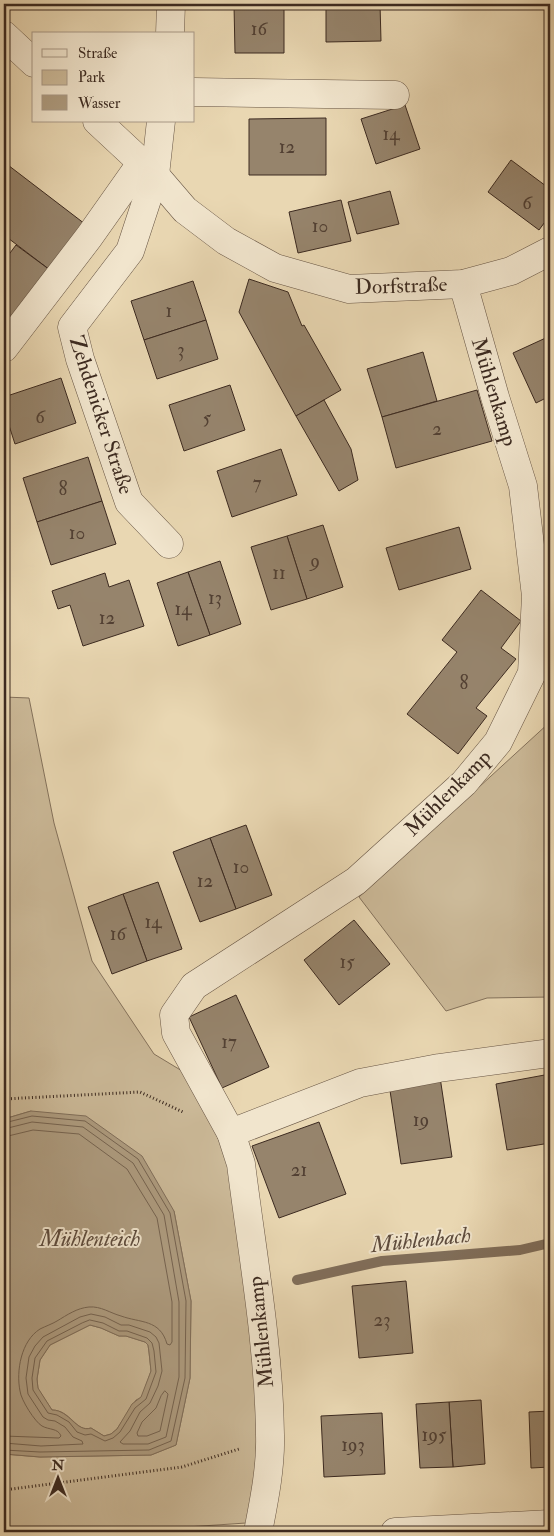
<svg xmlns="http://www.w3.org/2000/svg" width="554" height="1536" viewBox="0 0 554 1536" font-family="'IM FELL Double Pica',serif">
<rect width="100%" height="100%" fill="#e9d7b2"/>
<filter id="stains"><feTurbulence type="fractalNoise" baseFrequency=".004" numOctaves="4"/><feColorMatrix values="0 0 0 0 .2 0 0 0 0 .09 0 0 0 0 .02 0 0 0 .5 -.17"/></filter>
<radialGradient id="worn" r=".72"><stop offset=".6" stop-color="#630" stop-opacity="0"/><stop offset="1" stop-color="#630" stop-opacity=".3"/></radialGradient>
<g fill="#ccba99" stroke="#84725c">
<polygon points="4,697 29,698 54,823 92,961 154,1054 207,1086 231,1133 270,1436 246,1523 113,1532 4,1532 4,1454 40,1457 151,1455 176,1445 190,1378 191,1301 174,1211 31,1111 4,1119"/>
<polygon points="550,722 550,997 487,998 446,1011 359,897"/>
<path d="M90,1325L101,1328L119,1336H126L145,1342L148,1345L149,1352L151,1371L142,1397L136,1400L117,1429L111,1434L104,1436L91,1428C76,1433 71,1410 52,1410L38,1389L37,1379L40,1360L50,1345Z"/>
</g>
<path fill="#ae9c80" stroke="#806e5a" fill-rule="evenodd" d="M31,1111L86,1116L142,1156L174,1211L191,1301L190,1378L176,1445L151,1455L40,1457L4,1454V1119ZM90,1325L101,1328L119,1336H126L145,1342L148,1345L149,1352L151,1371L141,1397L132,1404L117,1429L111,1434L104,1436L91,1428C76,1433 70,1410 52,1410L38,1388L37,1379L40,1360L50,1345Z"/>
<g fill="none" stroke-linecap="round" stroke-linejoin="round">
<g stroke="#756350" stroke-width="1">
<polyline points="4,1123 32,1116 85,1121 138,1159 170,1213 186,1301 185,1378 171,1441 149,1450 40,1452 4,1450"/>
<polyline points="4,1129 32,1122 83,1127 133,1163 164,1215 179,1302 179,1377 166,1437 148,1444 123,1444 120,1442 130,1431 140,1412 150,1403 158,1386 162,1371 159,1343 156,1337 150,1332 129,1325 121,1325 105,1317 91,1314 80,1317 43,1337 35,1346 29,1357 26,1378 28,1394 43,1417 48,1420 55,1421 65,1427 73,1437 82,1441 83,1444 41,1446 4,1443"/>
<path d="M4,1137L33,1130L79,1134L127,1169L157,1218L172,1302V1342L170,1345L167,1344C160,1319 140,1323 121,1316C110,1313 101,1306 89,1307C77,1308 67,1315 57,1321C52,1324 46,1326 40,1329C21,1341 16,1371 20,1391C21,1400 35,1422 42,1426C49,1430 58,1428 61,1436L59,1438L4,1436"/>
<polygon points="90,1320 103,1323 119,1331 127,1331 147,1338 152,1343 154,1351 156,1372 146,1399 135,1408 120,1432 113,1438 105,1441 91,1434 85,1435 77,1432 69,1422 57,1415 48,1413 33,1390 32,1378 35,1358 47,1341 82,1323"/>
<polygon points="165,1391 168,1394 160,1431 147,1436 138,1436 137,1433 142,1422 156,1408 161,1396"/>
</g>
<polyline stroke="#806e5a" stroke-width="10" points="297,1280 382,1261 520,1250 550,1243"/>
</g>
<g fill="#96846c" stroke="#3c2a20">
<polygon points="92,4 142,4 142,8"/>
<polygon points="267,4 284,4 284,53 235,53 234,5"/>
<polygon points="326,4 380,4 381,41 326,42"/>
<polygon points="405,105 420,149 376,164 361,119"/>
<polygon points="326,118 326,175 249,175 249,119"/>
<polygon points="511,160 550,189 550,215 539,230 488,192"/>
<polygon points="4,162 85,224 50,270 4,235"/>
<polygon points="390,191 399,224 357,234 348,202"/>
<polygon points="341,200 351,241 298,253 289,212"/>
<polygon points="16,245 50,270 4,331 4,261"/>
<polygon points="249,279 288,292 302,326 304,325 341,390 296,416 239,312"/>
<polygon points="193,281 206,320 144,340 131,301"/>
<polygon points="206,320 218,359 157,379 144,340"/>
<polygon points="550,336 550,396 536,403 513,353"/>
<polygon points="423,352 437,401 382,417 367,369"/>
<polygon points="61,378 76,423 15,444 4,410 4,397"/>
<polygon points="230,385 245,430 184,451 169,405"/>
<polygon points="477,390 492,441 396,468 382,417"/>
<polygon points="324,400 351,449 358,480 339,491 296,416"/>
<polygon points="281,449 297,495 232,517 217,471"/>
<polygon points="88,457 102,501 37,522 23,478"/>
<polygon points="102,501 116,544 51,565 37,522"/>
<polygon points="323,525 343,587 307,599 287,536"/>
<polygon points="459,527 471,569 399,590 386,548"/>
<polygon points="287,536 307,599 271,610 251,547"/>
<polygon points="220,561 241,624 210,635 188,572"/>
<polygon points="188,572 210,635 178,646 157,583"/>
<polygon points="105,573 109,587 129,580 144,626 83,646 70,605 58,609 52,591"/>
<polygon points="481,590 521,621 501,648 516,659 476,708 487,716 458,754 407,714 457,652 442,640"/>
<polygon points="246,825 272,895 236,909 210,838"/>
<polygon points="210,838 236,909 200,922 173,852"/>
<polygon points="158,882 182,949 147,961 123,894"/>
<polygon points="123,894 147,961 112,974 88,907"/>
<polygon points="354,920 390,964 339,1005 304,960"/>
<polygon points="236,995 269,1067 222,1088 189,1017"/>
<polygon points="550,1074 550,1143 507,1150 496,1084"/>
<polygon points="440,1077 452,1157 401,1164 389,1084"/>
<polygon points="319,1122 346,1194 279,1218 252,1146"/>
<polygon points="406,1281 413,1353 359,1358 352,1286"/>
<polygon points="481,1400 485,1464 453,1467 449,1402"/>
<polygon points="449,1402 453,1467 420,1468 416,1404"/>
<polygon points="550,1411 550,1467 531,1468 529,1412"/>
<polygon points="382,1413 385,1474 324,1477 321,1416"/>
</g>
<g fill="none" stroke-linecap="round" stroke-linejoin="round">
<defs>
<g id="minor">
<polyline points="170,34 171,4"/>
<polyline points="4,35 34,63"/>
<polyline points="194,92 395,95"/>
<polyline points="97,121 155,175 185,210 226,241 275,268 349,289 463,284 511,271 550,251"/>
<polyline points="161,121 155,175 130,251 72,327 80,359 129,502 169,544"/>
<polyline points="4,348 89,237 142,162"/>
<polyline points="231,1133 360,1083 439,1068 550,1053"/>
<path d="M258,1532C264,1501 271,1467 270,1435C269,1345 252,1252 241,1164L231,1133L176,1033L174,1015L194,986L356,881L464,783L498,742L532,673L536,596L523,486L495,397L463,284"/>
<polyline points="395,1532 550,1524"/>
</g>
</defs>
<use href="#minor" stroke="#675544" stroke-width="29"/>
<g stroke="#3c2a20" stroke-width="3" stroke-dasharray="1 2.5" stroke-linecap="butt">
<polyline points="4,1099 140,1092 183,1112"/>
<polyline points="4,1490 182,1467 239,1449"/>
</g>
<use href="#minor" stroke="#f1e5cd" stroke-width="28"/>
</g>
<g text-anchor="middle" dominant-baseline="central" stroke-width="4" stroke-linejoin="round" paint-order="stroke">
<g font-size="19" fill="#524033">
<text x="259" y="29">16</text>
<text x="391" y="134">14</text>
<text x="287" y="147">12</text>
<text x="527" y="203">6</text>
<text x="320" y="226">10</text>
<text x="169" y="311">1</text>
<text x="181" y="350">3</text>
<text x="40" y="417">6</text>
<text x="207" y="418">5</text>
<text x="437" y="429">2</text>
<text x="257" y="483">7</text>
<text x="63" y="489">8</text>
<text x="77" y="533">10</text>
<text x="315" y="561">9</text>
<text x="279" y="573">11</text>
<text x="215" y="598">13</text>
<text x="183" y="609">14</text>
<text x="107" y="618">12</text>
<text x="464" y="683">8</text>
<text x="241" y="867">10</text>
<text x="205" y="881">12</text>
<text x="153" y="922">14</text>
<text x="118" y="934">16</text>
<text x="347" y="962">15</text>
<text x="229" y="1042">17</text>
<text x="421" y="1120">19</text>
<text x="299" y="1170">21</text>
<text x="382" y="1320">23</text>
<text x="434" y="1435">195</text>
<text x="353" y="1445">193</text>
</g>
<g font-size="21" fill="#3c2a20" stroke="#f1e5cd">
<text transform="translate(401 286) rotate(-2)">Dorfstraße</text>
<text transform="translate(494 392) rotate(73)">Mühlenkamp</text>
<text transform="translate(101 415) rotate(72)">Zehdenicker Straße</text>
<text transform="translate(448 793) rotate(-45)">Mühlenkamp</text>
<text transform="translate(261 1332) rotate(-96)">Mühlenkamp</text>
</g>
<g font-size="22" font-style="italic" fill="#5e4c3d" stroke="#f1e5cd">
<text x="90" y="1239">Mühlenteich</text>
<text transform="translate(421 1240) rotate(-6)">Mühlenbach</text>
</g>
</g>
<rect width="554" height="1536" fill="none" stroke="#e9d7b2" stroke-width="20"/>
<rect x="5" y="5" width="544" height="1526" fill="none" stroke="#3c2a20" stroke-width="2.5"/>
<rect x="10" y="10" width="534" height="1516" fill="none" stroke="#3c2a20"/>
<rect x="32" y="32" width="162" height="90" fill="#f1e5cd" stroke="#a99a88"/>
<rect x="42" y="49" width="25" height="8" fill="#f1e5cd" stroke="#a99a88"/>
<text x="78" y="58" font-size="15" fill="#3c2a20">Straße</text>
<rect x="42" y="70" width="25" height="15" fill="#ccba99" stroke="#a99a88"/>
<text x="78" y="82" font-size="15" fill="#3c2a20">Park</text>
<rect x="42" y="95" width="25" height="15" fill="#ae9c80" stroke="#a99a88"/>
<text x="78" y="108" font-size="15" fill="#3c2a20">Wasser</text>
<g transform="translate(58 1478)" stroke="#f1e5cd" stroke-width="4" paint-order="stroke">
<path d="M0-4L9 19L0 12L-9 19Z" fill="#3c2a20"/>
<text y="-8" font-size="14" font-weight="bold" text-anchor="middle" fill="#3c2a20">N</text>
</g>
<rect width="100%" height="100%" filter="url(#stains)"/>
<rect width="100%" height="100%" fill="url(#worn)"/>
</svg>
